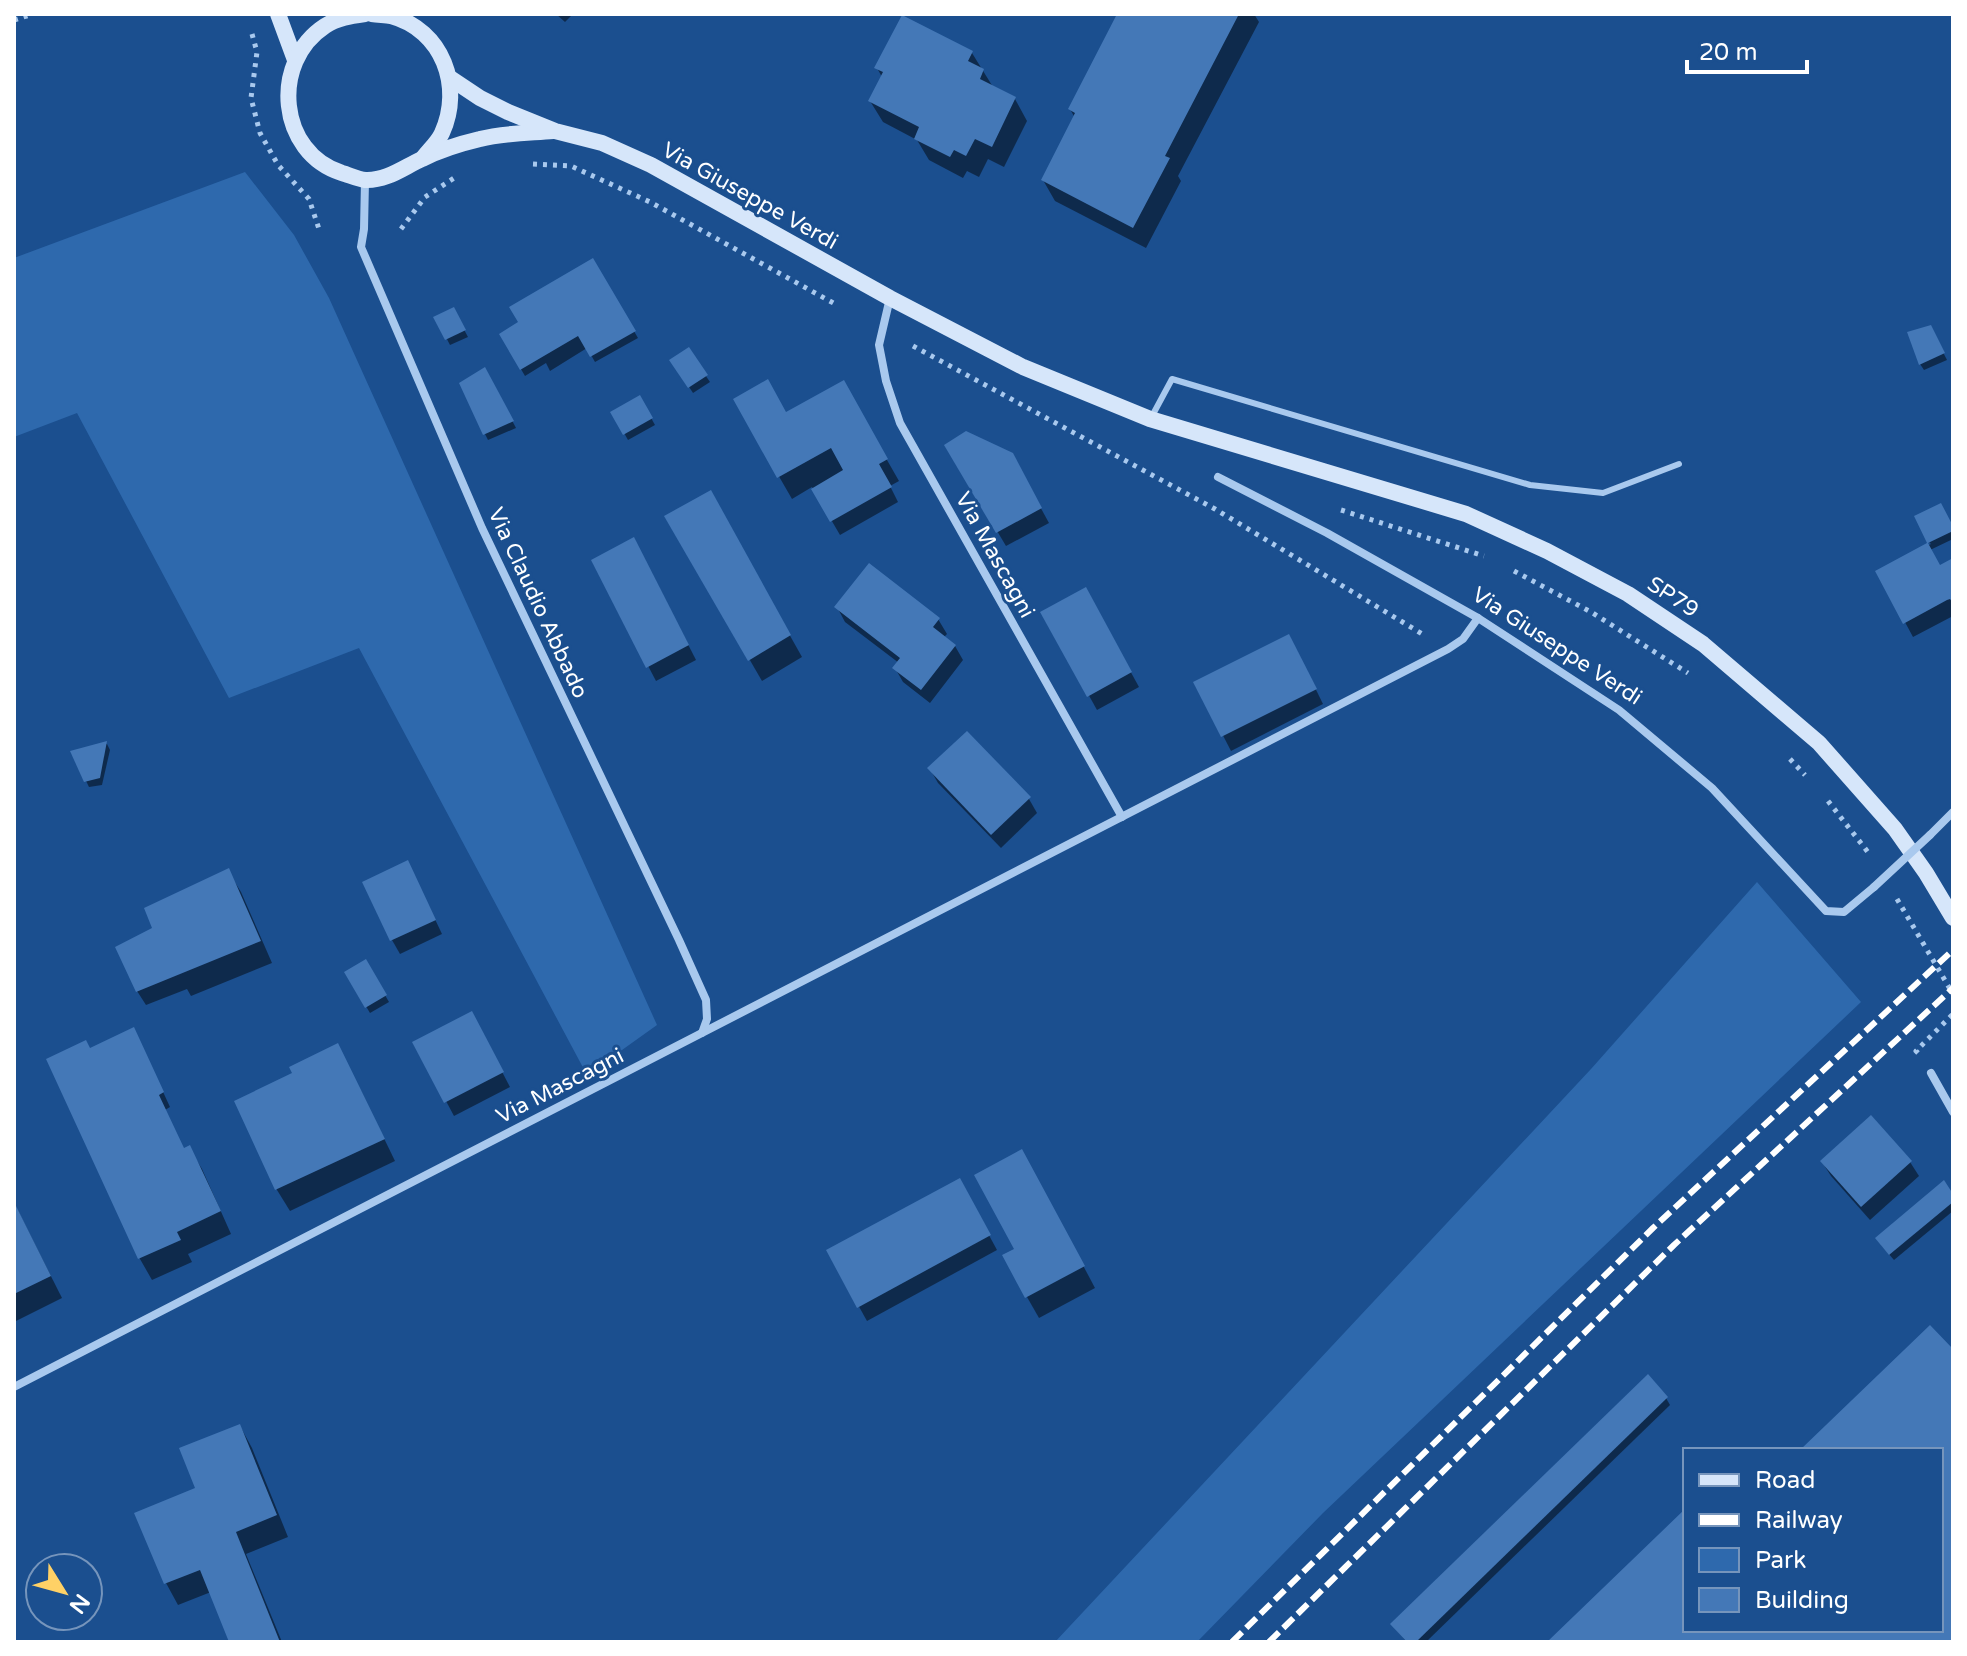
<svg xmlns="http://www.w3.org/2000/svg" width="1967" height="1656" viewBox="0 0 1967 1656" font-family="'Varela Round',sans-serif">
<rect width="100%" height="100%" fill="#1b4f8f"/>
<g fill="#2e69ad">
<polygon points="245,172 294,235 329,298 657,1025 587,1075 359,648 229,698 77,413 14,437 14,258"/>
<polygon points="1757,882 1861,1002 1323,1513 1197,1642 1055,1642 1591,1069"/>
</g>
<g fill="#0007">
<polygon points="556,14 573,14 565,22"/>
<polygon points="1120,14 1254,14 1259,22 1178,176 1181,181 1146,248 1055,201 1043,180 1075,118 1070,109"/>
<polygon points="972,53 993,87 1015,99 1027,121 1004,167 988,159 979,177 967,171 963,178 929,160 917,140 883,122 870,101 882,77 877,68"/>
<polygon points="593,261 638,338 595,362 587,348 550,371 546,363 525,376 501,335 521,323"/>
<polygon points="453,309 468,337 450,345 436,318"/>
<polygon points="1930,327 1947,360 1924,370 1920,364"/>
<polygon points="688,350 710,382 693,393 672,361"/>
<polygon points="485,369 516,428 488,440 485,434"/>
<polygon points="843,383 899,481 890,486 898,502 840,535 812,487 792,499 735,400 786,415"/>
<polygon points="640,398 655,425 628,440 613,413"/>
<polygon points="946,445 1020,470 1049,523 1006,546"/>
<polygon points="710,493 802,657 762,681 667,517"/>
<polygon points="1953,529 1953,539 1930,550 1940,567 1953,561 1953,616 1913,637 1878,572 1931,544 1929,542"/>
<polygon points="642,554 696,660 656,681 593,561"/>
<polygon points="1085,589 1139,687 1097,710 1043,613"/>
<polygon points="837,607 938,619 947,634 944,637 955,646 963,660 930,703 903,682 895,668 899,663 845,622"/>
<polygon points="1297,651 1323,704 1231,751 1196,683"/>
<polygon points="107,744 110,750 102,785 89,787 72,752"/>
<polygon points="930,769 1029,799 1037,813 1001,848 938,783"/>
<polygon points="228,871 241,892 272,963 191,996 187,989 146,1005 137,991 151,930"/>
<polygon points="415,877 442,934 400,954 392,940"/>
<polygon points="365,961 389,1002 370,1013 346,973"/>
<polygon points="479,1028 510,1087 454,1116 415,1043"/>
<polygon points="141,1044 170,1107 165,1110 184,1150 189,1148 202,1169 231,1234 188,1254 192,1262 152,1280 140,1259 48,1060 89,1050"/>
<polygon points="295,1074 361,1091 395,1161 290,1211 277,1190 244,1116"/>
<polygon points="1822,1162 1910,1162 1919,1176 1870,1220 1831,1176"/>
<polygon points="1034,1173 1095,1288 1039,1318 1027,1297 1017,1250"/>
<polygon points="959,1180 997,1250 867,1321 828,1251"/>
<polygon points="1953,1198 1953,1211 1894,1260 1881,1245"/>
<polygon points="14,1203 62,1298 14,1322"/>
<polygon points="1666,1398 1670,1405 1426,1642 1407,1642 1397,1631 1393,1625"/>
<polygon points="240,1426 252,1448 288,1537 246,1554 282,1642 231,1642 211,1592 178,1605 166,1583 198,1490"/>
</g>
<g fill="#4478b7">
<polygon points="1117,14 1239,14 1165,156 1170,158 1133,228 1041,180 1075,113 1068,109"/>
<polygon points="902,15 973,51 968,61 984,69 980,79 1016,97 992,147 975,139 966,156 954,150 950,157 914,139 919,127 868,101 883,72 874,68"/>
<polygon points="593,258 636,331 590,357 578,336 520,370 499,334 518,322 509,307"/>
<polygon points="454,307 466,330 445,340 433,317"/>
<polygon points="1931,325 1945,353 1919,365 1907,332"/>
<polygon points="689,347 708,375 688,388 669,360"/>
<polygon points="485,367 514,421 483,435 459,383"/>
<polygon points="768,379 786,412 844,380 888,459 879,464 892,487 830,522 811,489 843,470 831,448 777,478 733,399"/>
<polygon points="640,395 653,418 623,435 610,412"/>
<polygon points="966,431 1013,453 1042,508 996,533 944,445"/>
<polygon points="711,490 791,635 748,661 664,516"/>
<polygon points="1941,503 1953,526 1953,531 1928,543 1940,565 1953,558 1953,603 1950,599 1947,600 1903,624 1875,571 1927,543 1914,516"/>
<polygon points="634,537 689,645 646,668 591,560"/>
<polygon points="869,563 940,618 933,627 956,645 921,690 892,668 900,658 834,607"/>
<polygon points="1086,587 1132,672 1087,697 1040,612"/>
<polygon points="1289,634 1317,689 1221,737 1193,682"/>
<polygon points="967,731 1031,797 991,835 927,768"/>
<polygon points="107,741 100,778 84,782 70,751"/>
<polygon points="408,860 436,920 390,941 362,882"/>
<polygon points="229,868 261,941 136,992 115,947 152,928 144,908"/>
<polygon points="366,959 387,995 365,1008 344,972"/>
<polygon points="472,1011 504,1072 444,1103 412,1042"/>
<polygon points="134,1027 164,1092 159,1095 184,1148 190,1145 221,1211 177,1232 181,1240 138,1259 46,1059 86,1040 90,1048"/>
<polygon points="338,1043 385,1139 275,1190 234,1101 292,1073 289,1067"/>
<polygon points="1871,1115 1912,1161 1861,1207 1820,1161"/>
<polygon points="1022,1149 1085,1266 1025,1298 1002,1255 1014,1249 974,1175"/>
<polygon points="960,1178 991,1235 857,1308 826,1250"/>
<polygon points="1944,1180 1953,1194 1953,1202 1889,1255 1875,1238"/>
<polygon points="14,1202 51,1276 14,1294"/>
<polygon points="1930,1325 1953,1349 1953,1642 1547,1642 1685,1509 1685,1630 1941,1630 1941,1450 1800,1450"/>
<polygon points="1648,1374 1668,1397 1416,1642 1407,1642 1390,1624"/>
<polygon points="240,1424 277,1515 236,1532 280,1642 229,1642 200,1570 164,1584 134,1513 195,1488 179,1448"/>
</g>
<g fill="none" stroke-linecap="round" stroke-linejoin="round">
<g stroke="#a9c9ee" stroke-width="5" stroke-dasharray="4 6" stroke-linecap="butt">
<polyline points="14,20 33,14"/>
<polyline points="252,34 257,52 251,98 260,133 278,165 309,199 319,229"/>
<polyline points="533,164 571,166 650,202 837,305"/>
<polyline points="401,229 425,197 454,178"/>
<polyline points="913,346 1215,509 1424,635"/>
<polyline points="1341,510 1484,556"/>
<polyline points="1514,571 1591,612 1688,673"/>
<polyline points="1790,759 1805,775"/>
<polyline points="1828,801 1871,856"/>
<polyline points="1897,899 1953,994"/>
<polyline points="1918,1053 1916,1051 1953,1014"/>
</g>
<polyline stroke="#a9c9ee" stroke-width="6" points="1151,418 1172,379 1530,485 1603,493 1679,464"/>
<g stroke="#a9c9ee" stroke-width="8">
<polyline points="365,181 364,229 361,247 482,528 679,940 706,1000 707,1019 702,1033"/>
<polyline points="890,298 879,345 886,381 900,423 1122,817"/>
<polyline points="1218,477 1327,533 1478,618 1619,710 1712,788 1826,911 1844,912 1874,887"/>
<polyline points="1930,835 1953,812"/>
<polyline points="1931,1073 1953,1112"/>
<polyline points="14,1387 1448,649 1463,639 1478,618"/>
</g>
<g stroke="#d6e6fa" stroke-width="16">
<polyline points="278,14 295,60"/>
<path d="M365,14C351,16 337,18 325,26C270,62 278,153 342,173C349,175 358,179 365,180C387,181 404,167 422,159C438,151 463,143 480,139C503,133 529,133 553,131"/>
<path d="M372,14C378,15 385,15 391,16C443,30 463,87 442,133C438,142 429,150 423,158"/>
<polyline points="450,78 480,98 508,112 555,131 602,143 651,165 890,298 1023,367 1150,419 1466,514 1547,551 1628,594 1703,644 1819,743 1895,829 1926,873 1953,918"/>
</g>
<g stroke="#fff" stroke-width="6" stroke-dasharray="14 6" stroke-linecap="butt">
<polyline points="1232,1642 1653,1228 1953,950"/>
<polyline points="1269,1642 1674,1245 1953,988"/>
</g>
<polyline stroke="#a9c9ee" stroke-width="8" points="1874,887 1930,835"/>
</g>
<g text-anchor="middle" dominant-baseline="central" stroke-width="6" stroke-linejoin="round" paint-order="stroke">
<g font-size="22" fill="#fff" stroke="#1b4f8f">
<text transform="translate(750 196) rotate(29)">Via Giuseppe Verdi</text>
<text transform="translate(995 555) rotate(61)">Via Mascagni</text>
<text transform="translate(1673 597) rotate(33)">SP79</text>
<text transform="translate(538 603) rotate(65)">Via Claudio Abbado</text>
<text transform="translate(1557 646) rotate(33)">Via Giuseppe Verdi</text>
<text transform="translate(560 1086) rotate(-27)">Via Mascagni</text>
</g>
</g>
<rect width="1967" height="1656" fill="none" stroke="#ffffff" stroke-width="32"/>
<rect x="1683" y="1448" width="260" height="184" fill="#1b4f8f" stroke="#7695bc" stroke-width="2"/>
<rect x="1699" y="1474" width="40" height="12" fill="#d6e6fa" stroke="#7695bc" stroke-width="2"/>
<text x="1755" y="1488" font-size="24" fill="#ffffff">Road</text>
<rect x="1699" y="1514" width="40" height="12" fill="#ffffff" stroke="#7695bc" stroke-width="2"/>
<text x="1755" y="1528" font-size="24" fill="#ffffff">Railway</text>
<rect x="1699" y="1548" width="40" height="24" fill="#2e69ad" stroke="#7695bc" stroke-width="2"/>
<text x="1755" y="1568" font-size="24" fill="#ffffff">Park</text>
<rect x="1699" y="1588" width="40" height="24" fill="#4478b7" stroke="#7695bc" stroke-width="2"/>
<text x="1755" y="1608" font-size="24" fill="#ffffff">Building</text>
<g transform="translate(64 1592) rotate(127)"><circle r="38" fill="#1b4f8f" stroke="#7695bc" stroke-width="2"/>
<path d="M0-6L14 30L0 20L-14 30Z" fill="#ffd166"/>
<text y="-12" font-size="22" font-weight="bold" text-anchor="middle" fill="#ffffff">N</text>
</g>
<path d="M1687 60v12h120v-12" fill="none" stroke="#ffffff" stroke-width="4"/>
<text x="1699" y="60" font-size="24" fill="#ffffff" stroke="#1b4f8f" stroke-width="6" paint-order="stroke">20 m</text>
</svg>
